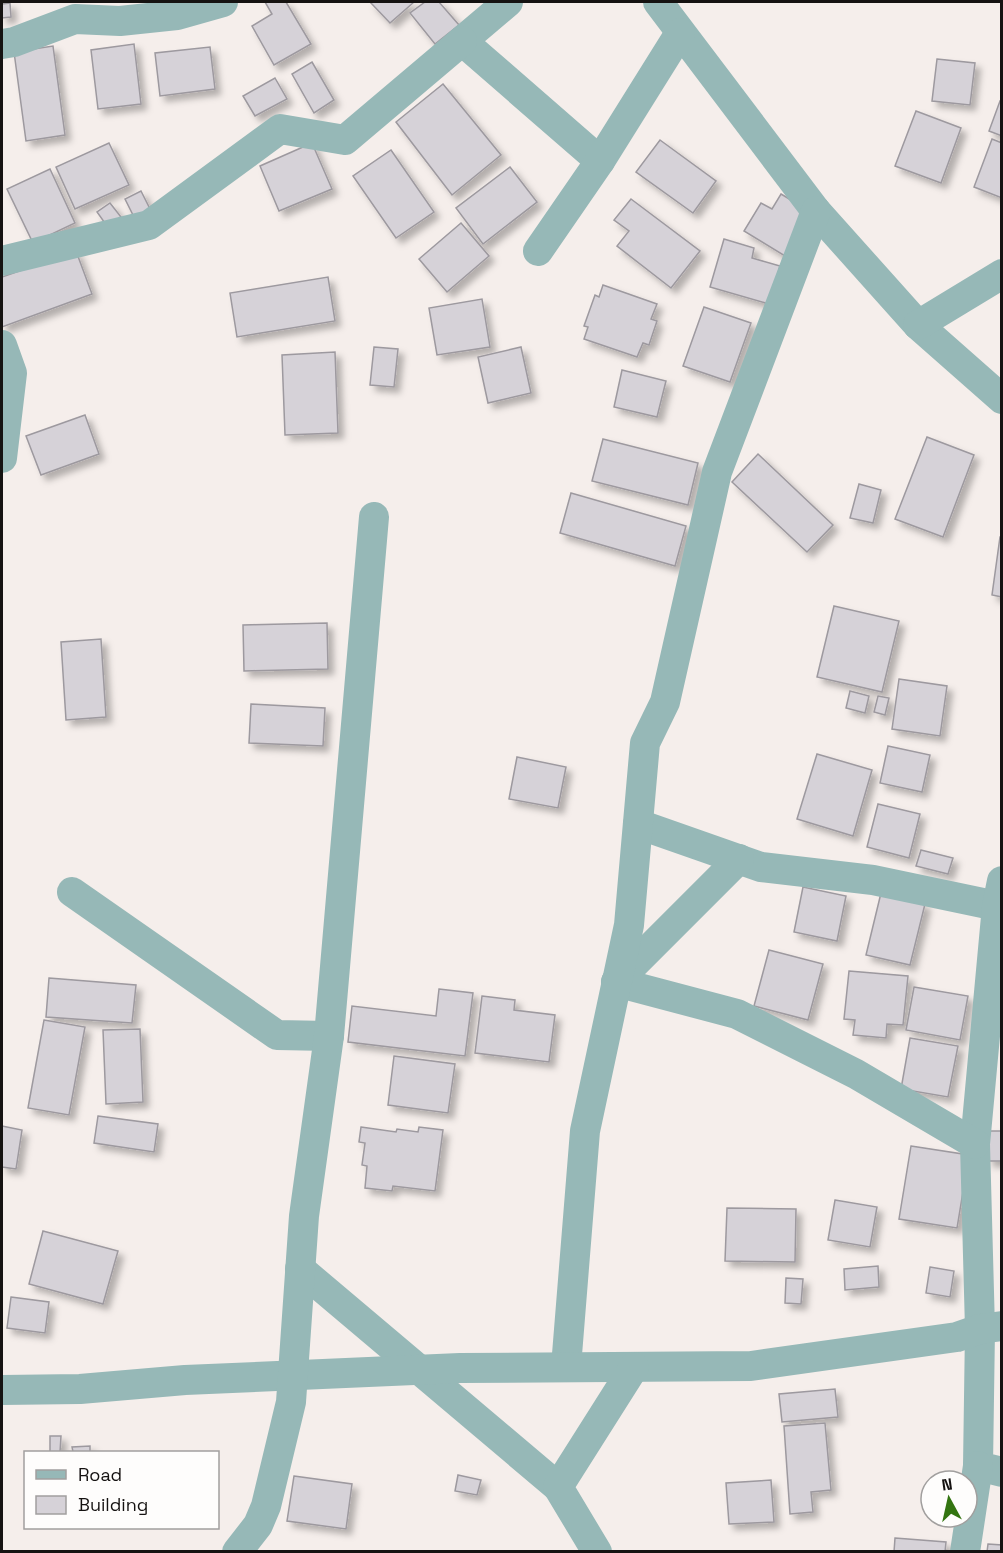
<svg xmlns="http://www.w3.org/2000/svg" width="1003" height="1553" viewBox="0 0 1003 1553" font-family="'Space Grotesk',sans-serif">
<defs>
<filter id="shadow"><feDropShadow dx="5.5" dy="5.5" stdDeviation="3" flood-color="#0004"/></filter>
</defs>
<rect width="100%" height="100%" fill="#f5eeeb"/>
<g fill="#d6d2d8" stroke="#9d999f" stroke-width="1.5" filter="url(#shadow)">
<polygon points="265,2 286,2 311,44 274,65 252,26 272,14"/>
<polygon points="370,2 414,2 390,23"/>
<polygon points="425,2 439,2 459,25 435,44 410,13"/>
<polygon points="10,3 11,17 2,18 2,4"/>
<polygon points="134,44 141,104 98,109 91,50"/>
<polygon points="53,46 65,135 26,141 14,52"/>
<polygon points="210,47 215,89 160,96 155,53"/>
<polygon points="937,59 975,63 970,105 932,101"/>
<polygon points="312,62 334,100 314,113 292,74"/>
<polygon points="275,78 287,99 255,116 243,96"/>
<polygon points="443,84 501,155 452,195 396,122"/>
<polygon points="1000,101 1002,102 1002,136 989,131"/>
<polygon points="916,111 961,128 941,183 895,166"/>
<polygon points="992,139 1002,143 1002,198 974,187"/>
<polygon points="660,140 716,181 693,213 636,172"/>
<polygon points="109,143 129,185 75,209 56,167"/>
<polygon points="312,143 332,189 279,211 260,166"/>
<polygon points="391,150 434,212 396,238 353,176"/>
<polygon points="510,167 537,202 483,244 456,208"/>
<polygon points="50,169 75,223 33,243 7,189"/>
<polygon points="141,191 150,209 134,217 125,199"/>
<polygon points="781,194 811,212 785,256 744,231 761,203 772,209"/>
<polygon points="631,199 700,251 671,288 617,246 629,231 614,220"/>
<polygon points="110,203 121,217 107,226 97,212"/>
<polygon points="461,223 489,256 447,292 419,259"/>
<polygon points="724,239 754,248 752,258 780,266 769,304 710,287"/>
<polygon points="76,251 92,294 2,327 2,277"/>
<polygon points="328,277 335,321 237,337 230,293"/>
<polygon points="603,285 657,304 651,319 657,321 649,345 643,343 637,357 584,339 588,327 584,326 595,295 599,297"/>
<polygon points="482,299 490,347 437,355 429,308"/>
<polygon points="704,307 751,323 730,382 683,366"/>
<polygon points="374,347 398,349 394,387 370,385"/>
<polygon points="521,347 531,393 488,403 478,357"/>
<polygon points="335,352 338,433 285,435 282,355"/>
<polygon points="622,370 666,381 657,417 614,407"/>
<polygon points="85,415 99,454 41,475 26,436"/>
<polygon points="927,437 974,455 943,537 895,519"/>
<polygon points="603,439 698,463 688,505 592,481"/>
<polygon points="758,454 833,525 807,552 732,482"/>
<polygon points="859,484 881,490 873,523 850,518"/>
<polygon points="571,493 686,526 675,566 560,533"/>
<polygon points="1000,537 1002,537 1002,597 992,595"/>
<polygon points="834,606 899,621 882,692 817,677"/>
<polygon points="327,623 328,669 244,671 243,625"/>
<polygon points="101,639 106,717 66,720 61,642"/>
<polygon points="899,679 947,686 940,736 892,729"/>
<polygon points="850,691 869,696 865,713 846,708"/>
<polygon points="878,696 889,698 885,715 874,712"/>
<polygon points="251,704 325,708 323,746 249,743"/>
<polygon points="888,746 930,755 922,792 880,783"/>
<polygon points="817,754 872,770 853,836 797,819"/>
<polygon points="517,757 566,767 558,808 509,799"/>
<polygon points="878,804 920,814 909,858 867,847"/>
<polygon points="921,850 953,858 948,874 916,866"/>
<polygon points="803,887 846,896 837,941 794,932"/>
<polygon points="881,893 925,904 910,965 866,955"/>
<polygon points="769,950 823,964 808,1020 754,1006"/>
<polygon points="849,971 908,976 903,1025 887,1024 886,1038 853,1035 855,1020 844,1019"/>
<polygon points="49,978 136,985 132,1023 46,1017"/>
<polygon points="914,987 968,996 960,1040 906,1030"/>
<polygon points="439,989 473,993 465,1056 348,1042 352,1006 436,1016"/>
<polygon points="482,996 515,1000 514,1010 555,1015 549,1062 475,1053"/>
<polygon points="44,1020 85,1027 69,1115 28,1108"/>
<polygon points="140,1029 143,1102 106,1104 103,1030"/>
<polygon points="910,1038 958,1046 948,1097 901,1089"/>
<polygon points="394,1056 455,1064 448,1113 388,1105"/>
<polygon points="98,1116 158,1124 154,1152 94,1143"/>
<polygon points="2,1126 22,1130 16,1169 2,1167"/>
<polygon points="361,1127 396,1132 397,1129 418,1132 419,1127 443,1130 435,1191 393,1186 392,1191 365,1188 367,1166 362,1165 365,1143 359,1142"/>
<polygon points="987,1131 1002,1131 1002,1161 988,1161"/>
<polygon points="911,1146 969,1155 957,1228 899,1219"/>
<polygon points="835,1200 877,1207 870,1247 828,1240"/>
<polygon points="727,1208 796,1209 795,1262 725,1261"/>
<polygon points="43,1231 118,1251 103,1304 29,1284"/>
<polygon points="878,1266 879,1287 845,1290 844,1269"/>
<polygon points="930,1267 954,1271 950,1297 926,1293"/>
<polygon points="786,1278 803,1279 801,1304 785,1303"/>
<polygon points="11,1297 49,1302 45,1333 7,1328"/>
<polygon points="835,1389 838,1417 782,1422 779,1394"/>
<polygon points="825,1423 831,1490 811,1492 813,1512 790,1514 784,1426"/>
<polygon points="50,1436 61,1436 60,1452 50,1452"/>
<polygon points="90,1446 90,1452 73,1452 72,1447"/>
<polygon points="458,1475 481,1480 477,1495 455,1491"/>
<polygon points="294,1476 352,1484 346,1529 287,1521"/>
<polygon points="771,1480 774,1522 729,1524 726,1483"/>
<polygon points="895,1538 946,1542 945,1552 894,1552"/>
<polygon points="988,1544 1002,1545 1002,1552 987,1552"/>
</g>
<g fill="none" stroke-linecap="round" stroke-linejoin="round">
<g stroke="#96b8b7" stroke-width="30">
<polyline points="508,2 462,41 600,161"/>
<polyline points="658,2 816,211 918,325 1002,399"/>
<polyline points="2,44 14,42 75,19 120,21 177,15 223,2"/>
<polyline points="538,251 600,161 680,33"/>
<polyline points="2,261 149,225 280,129 345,140 462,41"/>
<polyline points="918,325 1002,274"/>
<polyline points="2,345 12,373 2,458"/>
<polyline points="638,824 761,867 873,880 997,906"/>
<polyline points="1002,881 997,906 975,1144 980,1329 978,1466 1002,1472"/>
<polyline points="72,892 277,1035 329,1036"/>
<polyline points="616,982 737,1014 856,1074 975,1144"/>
<polyline points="616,982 739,859"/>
<polyline points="300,1269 558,1487"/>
<polyline points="566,1367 585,1131 629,925 645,743 665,702 717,472 816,211"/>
<polyline points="2,1390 80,1389 185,1380 460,1368 751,1366 957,1337 980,1329 1002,1326"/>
<polyline points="237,1552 258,1525 266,1506 291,1402 304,1216 329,1036 374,517"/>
<polyline points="597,1552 558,1487 634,1367"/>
<polyline points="965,1552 978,1466"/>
</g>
</g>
<rect width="1003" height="1553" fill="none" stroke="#151211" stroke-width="6"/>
<rect x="24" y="1451" width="195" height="78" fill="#fefdfc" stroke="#a19f9e" stroke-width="1.5"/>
<rect x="36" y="1470" width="30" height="9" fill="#96b8b7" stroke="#a19f9e" stroke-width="1.5"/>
<text x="78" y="1481" font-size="18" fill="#151211">Road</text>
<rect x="36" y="1496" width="30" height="18" fill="#d6d2d8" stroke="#a19f9e" stroke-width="1.5"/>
<text x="78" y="1511" font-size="18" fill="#151211">Building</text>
<g transform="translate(949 1499) rotate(352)"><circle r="28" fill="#fefdfc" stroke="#a19f9e" stroke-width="1.5"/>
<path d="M0-4.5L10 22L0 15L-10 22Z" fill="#337410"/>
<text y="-9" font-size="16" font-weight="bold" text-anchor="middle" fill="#151211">N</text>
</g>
</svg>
